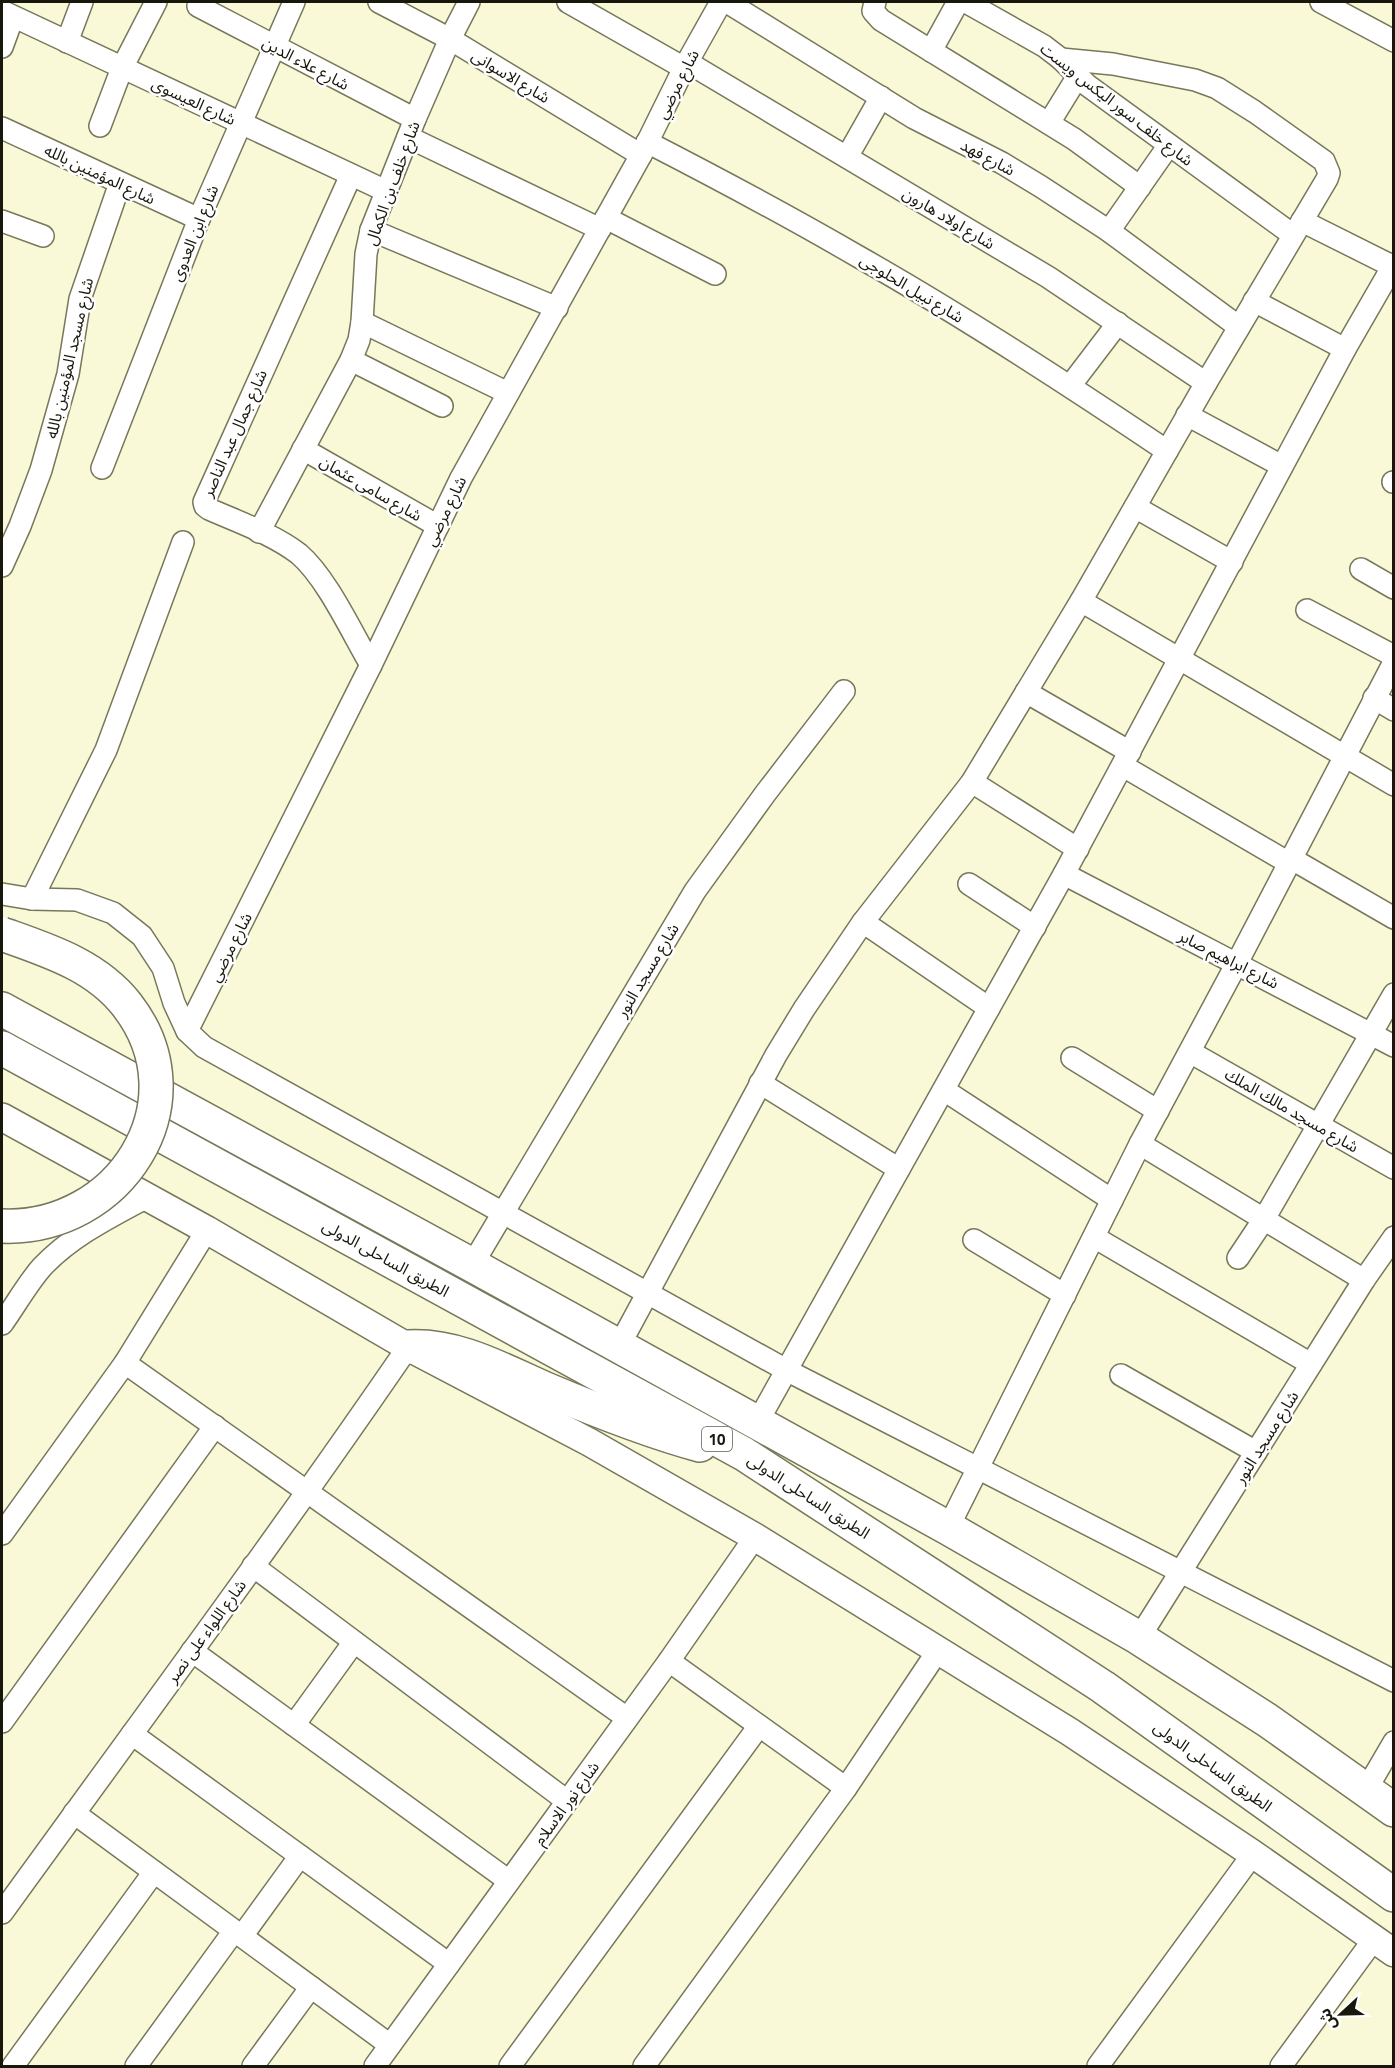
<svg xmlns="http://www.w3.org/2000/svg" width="1395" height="2068" viewBox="0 0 1395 2068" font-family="'Titillium Web','Noto Sans Arabic',sans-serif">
<rect width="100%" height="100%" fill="#f9f8d7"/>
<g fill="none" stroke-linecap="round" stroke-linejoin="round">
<defs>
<g id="minor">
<polyline points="379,2 450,39 641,155"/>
<polyline points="568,2 684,68"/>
<polyline points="727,2 914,118 1002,163 1040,186 1109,231 1239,327"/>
<polyline points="875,2 873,11 881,20 1074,139 1140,187"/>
<polyline points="966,2 1044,46 1061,59 1087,85 1293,235"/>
<polyline points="1321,2 1394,41"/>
<polyline points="198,6 415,119"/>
<polyline points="2,11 386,191"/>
<polyline points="67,42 82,2"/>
<polyline points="2,47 13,17"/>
<polyline points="931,51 958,2"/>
<polyline points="687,62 1048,277 1206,383"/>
<polyline points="1049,123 1078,76"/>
<polyline points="100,126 122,68 156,2"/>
<polyline points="2,128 199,219"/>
<polyline points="408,137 600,229"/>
<path d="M647,142C719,179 790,217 859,257C965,317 1066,383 1167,451"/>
<polyline points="847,157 881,97"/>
<path d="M351,175L204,502L205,506L209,509C238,522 273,534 299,554C327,578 352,633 371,665"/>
<polyline points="606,218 715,274"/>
<polyline points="2,221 43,236"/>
<polyline points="1302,221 1394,267"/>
<polyline points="371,230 557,308"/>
<polyline points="1109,231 1169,145"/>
<polyline points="1254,301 1345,349"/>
<polyline points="362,322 508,393"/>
<polyline points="351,360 442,406"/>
<polyline points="1070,386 1118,323"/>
<polyline points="1187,415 1282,466"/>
<polyline points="303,449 438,526"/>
<polyline points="102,468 199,219 294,2"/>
<polyline points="1393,482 1394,482"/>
<polyline points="1135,507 1232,562"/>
<polyline points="259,532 351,360 359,340 362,322 366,254 371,230 415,119 450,39 469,2"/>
<polyline points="2,566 20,526 41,470 68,374 80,299 120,183"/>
<polyline points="1361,569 1394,588"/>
<polyline points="1081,601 1394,785"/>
<polyline points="1307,610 1394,656"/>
<polyline points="1026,692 1130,752"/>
<polyline points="1374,698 1394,710"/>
<polyline points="1123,766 1289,863"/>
<polyline points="972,782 1078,849"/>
<polyline points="1292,859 1394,918"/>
<polyline points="1064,874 1394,1046"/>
<polyline points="969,884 1035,927"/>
<polyline points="2,894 32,899 77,900 113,913 142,936 163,968 174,1003 187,1031 204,1047 788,1371 1394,1681"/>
<polyline points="32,899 106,750 183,542"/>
<polyline points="863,922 989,1008"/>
<polyline points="187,1031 371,665 461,478 641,155 684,68 721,2"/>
<polyline points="1190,1052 1394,1168"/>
<polyline points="1072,1058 1158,1111"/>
<polyline points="760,1083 899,1169"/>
<polyline points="944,1090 1112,1200"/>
<polyline points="1140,1144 1364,1280"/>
<polyline points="1094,1237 1311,1364"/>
<polyline points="974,1240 1065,1295"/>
<polyline points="1238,1258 1264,1219 1394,994"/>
<polyline points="472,1265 695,891 765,794 844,691"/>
<path d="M2,1324C15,1306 27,1284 42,1267C71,1236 110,1217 147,1197"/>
<polyline points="619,1346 776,1055 804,1009 863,922 972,782 1081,601 1206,383 1327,179 1329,173 1324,161 1255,112 1217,88 1195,80 1113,64 1061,59"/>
<polyline points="125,1363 627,1718"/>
<polyline points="1121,1375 1256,1452"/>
<polyline points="757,1423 1064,874 1345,349 1394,264"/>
<polyline points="948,1528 1140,1144 1237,963 1394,662"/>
<polyline points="2,1534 125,1363 207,1230"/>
<polyline points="253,1566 567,1801"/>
<polyline points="1139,1638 1364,1280 1394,1237"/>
<polyline points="192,1651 509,1881"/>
<polyline points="669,1661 846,1788"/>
<polyline points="2,1722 215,1426"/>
<polyline points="294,1725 354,1642"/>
<polyline points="132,1734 449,1964"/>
<polyline points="1366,1790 1394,1742"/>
<polyline points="74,1813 390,2045"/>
<path d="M2,1913C138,1725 277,1538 408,1347"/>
<polyline points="242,1936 300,1856"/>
<polyline points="13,2066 154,1872"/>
<polyline points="136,2066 234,1931"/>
<polyline points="253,2066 311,1987"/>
<polyline points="375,2066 669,1661 755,1537"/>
<polyline points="510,2066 759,1726"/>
<polyline points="644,2066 846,1788 939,1649"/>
<polyline points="1098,2066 1253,1854"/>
<polyline points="1281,2066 1374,1939"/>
</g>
<polyline id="tertiary" points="2,1117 207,1230 408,1347 589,1442 755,1537 1070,1732 1253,1854 1394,1953"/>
<g id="trunk">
<polyline points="2,1009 472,1265 948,1528 1139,1638 1267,1720 1394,1810"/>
<polyline points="2,1048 744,1454 1103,1687 1394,1895"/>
<path d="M408,1347C458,1344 504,1371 548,1390C598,1411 648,1431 700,1445"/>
</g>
</defs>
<use href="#minor" stroke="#78775a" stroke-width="24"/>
<use href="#tertiary" stroke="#78775a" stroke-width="30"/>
<use href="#trunk" stroke="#78775a" stroke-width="36"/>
<use href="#minor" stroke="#fff" stroke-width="21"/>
<use href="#tertiary" stroke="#fff" stroke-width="27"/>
<use href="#trunk" stroke="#fff" stroke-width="33"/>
<defs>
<path id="trunk-bridge" d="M2,934C47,950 96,965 127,1005C203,1103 119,1231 2,1226"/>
</defs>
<use href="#trunk-bridge" stroke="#78775a" stroke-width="36" stroke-linecap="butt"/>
<use href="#trunk-bridge" stroke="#fff" stroke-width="33"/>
</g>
<g text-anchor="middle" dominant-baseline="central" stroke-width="5" stroke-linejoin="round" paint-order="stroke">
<rect fill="#fff" stroke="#5d5d55" stroke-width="1.5" x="702" y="1427" width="30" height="24" rx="4.5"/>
<g font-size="15" font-weight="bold" fill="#18170c">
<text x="717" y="1439">10</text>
</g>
<g font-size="16" fill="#18170c" stroke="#fff">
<text transform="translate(306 63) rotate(28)">شارع علاء الدين</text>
<text transform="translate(511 76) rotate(31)">شارع الاسوانى</text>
<text transform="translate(677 84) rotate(-63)">شارع مرضي</text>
<text transform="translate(194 101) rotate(25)">شارع العيسوى</text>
<text transform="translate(1117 104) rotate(38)">شارع خلف سور اليكس ويست</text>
<text transform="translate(988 157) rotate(28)">شارع فهد</text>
<text transform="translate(100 174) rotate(25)">شارع المؤمنين بالله</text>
<text transform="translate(392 183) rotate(-70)">شارع خلف بن الكمال</text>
<text transform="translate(949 218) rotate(31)">شارع اولاد هارون</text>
<text transform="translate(194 233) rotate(-68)">شارع ابن العدوى</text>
<text transform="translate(912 288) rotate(31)">شارع نبيل الحلوجى</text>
<text transform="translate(69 358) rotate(-77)">شارع مسجد المؤمنين بالله</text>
<text transform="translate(234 433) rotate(-66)">شارع جمال عبد الناصر</text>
<text transform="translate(371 488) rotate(30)">شارع سامى عثمان</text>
<text transform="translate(445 511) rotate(-64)">شارع مرضي</text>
<text transform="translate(230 947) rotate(-63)">شارع مرضي</text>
<text transform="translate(1229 959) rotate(27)">شارع ابراهيم صابر</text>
<text transform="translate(647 970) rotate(-59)">شارع مسجد النور</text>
<text transform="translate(1292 1110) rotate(30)">شارع مسجد مالك الملك</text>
<text transform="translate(386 1258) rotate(29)">الطريق الساحلى الدولى</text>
<text transform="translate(1266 1437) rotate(-58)">شارع مسجد النور</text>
<text transform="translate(809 1496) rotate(33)">الطريق الساحلى الدولى</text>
<text transform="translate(206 1631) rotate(-54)">شارع اللواء على نصر</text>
<text transform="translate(1213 1766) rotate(36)">الطريق الساحلى الدولى</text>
<text transform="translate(566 1803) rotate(-54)">شارع نور الاسلام</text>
</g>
</g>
<rect width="1395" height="2068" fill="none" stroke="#18170c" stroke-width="6"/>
<g transform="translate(1341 2014) rotate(248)" stroke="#ffffff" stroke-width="4.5" paint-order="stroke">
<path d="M0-4.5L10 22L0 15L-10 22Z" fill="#18170c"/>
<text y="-9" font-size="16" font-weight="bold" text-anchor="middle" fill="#18170c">ش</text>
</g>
</svg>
